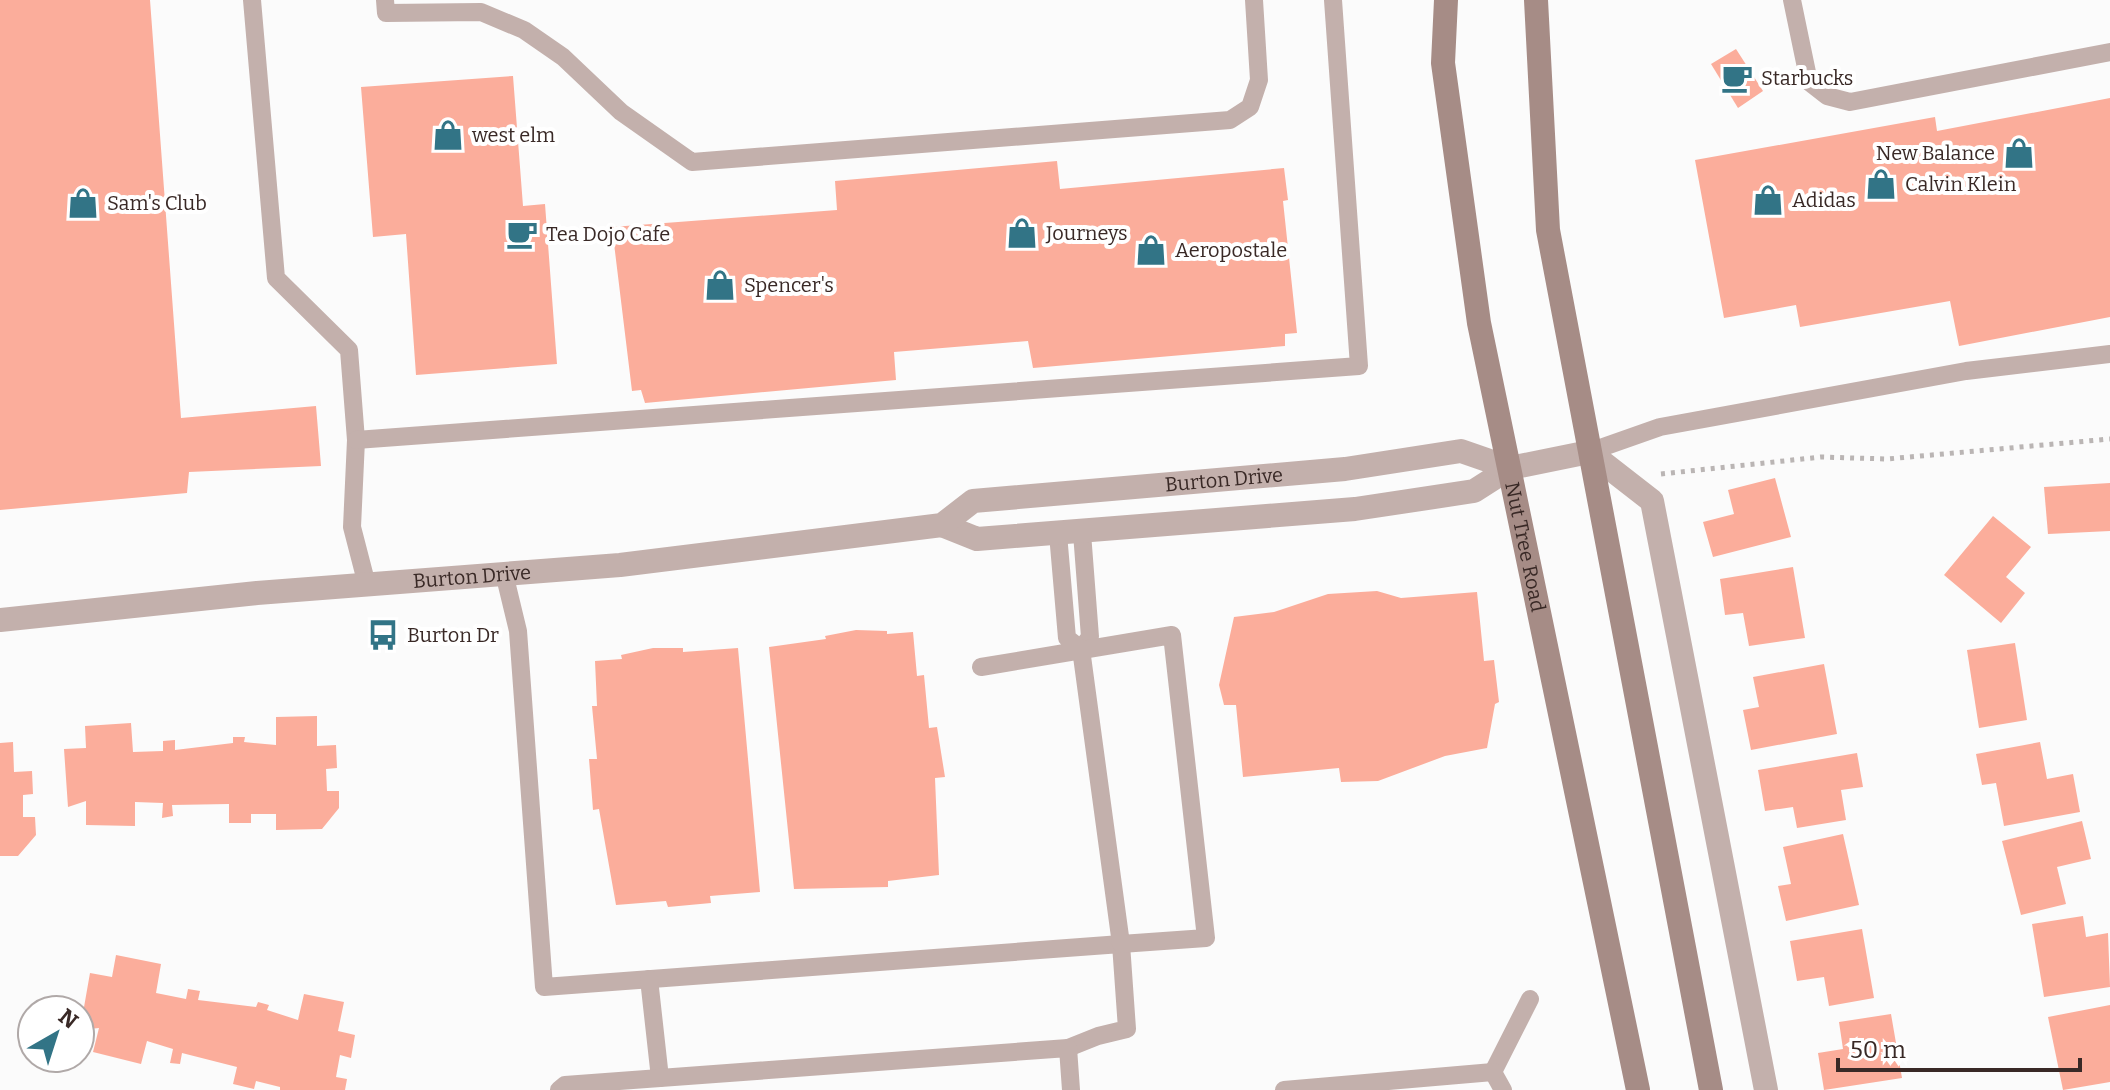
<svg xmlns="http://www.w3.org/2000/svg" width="2110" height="1090" viewBox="0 0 2110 1090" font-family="Bitter,serif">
<rect width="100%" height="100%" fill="#fbfbfb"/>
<g fill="#fbad9b">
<polygon points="0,0 150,0 181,418 316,406 321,466 189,472 187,493 0,510"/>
<polygon points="1736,49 1763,91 1738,108 1711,64"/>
<polygon points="513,76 523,206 545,204 557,364 416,375 406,234 373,237 361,87"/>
<polygon points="2110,98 2110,317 1959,346 1950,301 1800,327 1796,305 1724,318 1695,160 1935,117 1937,131"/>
<polygon points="1057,161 1060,189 1284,168 1288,200 1283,201 1297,333 1285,334 1285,346 1033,368 1028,341 894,352 896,380 645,403 641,390 632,391 612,227 837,210 835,181"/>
<polygon points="1775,478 1791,537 1713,557 1703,522 1734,514 1728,490"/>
<polygon points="2110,483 2110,531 2048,534 2044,487"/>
<polygon points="1993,516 2031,547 2006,577 2025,593 2001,623 1944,575"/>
<polygon points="1793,567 1805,638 1749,646 1743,613 1725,615 1720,579"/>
<polygon points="1377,591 1401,598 1477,592 1484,661 1494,660 1499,702 1495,704 1487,748 1445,756 1378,781 1341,782 1339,768 1243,777 1236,705 1224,705 1219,685 1234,617 1274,612 1328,594"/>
<polygon points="856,630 887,631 887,634 913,632 917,676 924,675 929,728 937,727 945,777 935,778 939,875 888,881 888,887 794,889 769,647 826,639 825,636"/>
<polygon points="2015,643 2027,720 1979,728 1967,650"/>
<polygon points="653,648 683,648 683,652 738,648 760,892 710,896 711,903 668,907 666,901 616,905 599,809 593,810 589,759 597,759 592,706 597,706 595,661 622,659 621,655"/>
<polygon points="1824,664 1837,734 1751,750 1743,710 1759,707 1753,677"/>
<polygon points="317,716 317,746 336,745 337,768 326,769 327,791 339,791 339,808 322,829 276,830 276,814 251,814 251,823 229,823 229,804 172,805 173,816 162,818 163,803 135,802 135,826 86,825 86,801 68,807 64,749 86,748 85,726 131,723 133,752 163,751 163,741 175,740 175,750 233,743 233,737 245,737 244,742 276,745 276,717"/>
<polygon points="13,742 14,772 32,771 33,794 23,795 23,817 35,817 36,835 18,856 0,856 0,743"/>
<polygon points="2040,742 2047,779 2073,774 2080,812 2004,826 1996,783 1982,785 1976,754"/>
<polygon points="1857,753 1863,787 1841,790 1846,820 1797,828 1793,807 1765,811 1758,770"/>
<polygon points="2082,821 2091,859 2057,867 2066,904 2021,915 2002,841"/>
<polygon points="1843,834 1859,905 1786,921 1778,886 1791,884 1783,847"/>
<polygon points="2083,916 2086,937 2108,933 2110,987 2044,997 2032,924"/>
<polygon points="1862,929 1874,998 1829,1006 1824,977 1797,981 1790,941"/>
<polygon points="116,955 161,964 156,993 186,999 188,989 200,991 198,1000 256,1007 258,1002 269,1005 267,1010 298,1020 304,994 344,1002 338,1031 355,1035 351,1058 340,1055 336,1077 347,1079 345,1090 280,1090 280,1087 256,1081 254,1089 233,1084 237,1067 182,1053 180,1064 170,1063 173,1049 147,1041 141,1064 93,1052 99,1028 80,1030 90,973 112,977"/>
<polygon points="2110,1005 2110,1082 2063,1090 2048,1017"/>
<polygon points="1891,1014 1902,1078 1824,1090 1818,1053 1843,1049 1839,1022"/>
</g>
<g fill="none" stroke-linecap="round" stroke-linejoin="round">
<polyline stroke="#bab5b4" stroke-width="5" stroke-dasharray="4 6" stroke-linecap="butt" points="1661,474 1821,457 1887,459 2110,439"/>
<g stroke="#c3b0ac" stroke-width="18">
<polyline points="252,0 276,278 349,350 356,440 352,527 367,585"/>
<polyline points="385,0 386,13 481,12 524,30 563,57 621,112 692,162 1230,120 1250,107 1259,80 1254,0"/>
<polyline points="1792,0 1809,82 1827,96 1850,102 2110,52"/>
<polyline points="356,440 1359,366 1333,0"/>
<polyline points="1589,452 1660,427 1966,371 2110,354"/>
<polyline points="504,573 518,631 544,987 1121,944 1127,1029 1098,1036 1068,1048"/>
<polyline points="1081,649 1090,637 1082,533"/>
<polyline points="981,667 1172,635 1206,938 1121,944 1081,649 1067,638 1058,534"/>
<polyline points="649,979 660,1078"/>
<polyline points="1493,1072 1530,999"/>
<polyline points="1493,1072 1503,1090"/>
<polyline points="559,1090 565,1085 1068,1048 1071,1090"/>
<polyline points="1284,1090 1493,1072"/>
</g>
<polyline stroke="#c3b0ac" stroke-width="24" points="1589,452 1652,501 1766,1090"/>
<g stroke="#c3b0ac" stroke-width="24">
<polyline points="942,525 977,539 1355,509 1474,491 1510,468 1589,452"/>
<path id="s1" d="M0,620L257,593L620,565L942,525L973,501L1345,469L1461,451L1510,468"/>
</g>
<g stroke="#a68c86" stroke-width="24">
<path id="s2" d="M1446,0L1443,63L1479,323L1638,1090"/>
<polyline points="1536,0 1548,230 1711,1090"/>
</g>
</g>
<defs>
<symbol id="cafe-bare" viewBox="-9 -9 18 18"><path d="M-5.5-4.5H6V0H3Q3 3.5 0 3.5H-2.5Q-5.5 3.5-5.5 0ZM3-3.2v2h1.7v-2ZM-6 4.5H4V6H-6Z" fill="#327486" stroke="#fff" stroke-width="2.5" paint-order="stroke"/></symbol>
<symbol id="shop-bare" viewBox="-9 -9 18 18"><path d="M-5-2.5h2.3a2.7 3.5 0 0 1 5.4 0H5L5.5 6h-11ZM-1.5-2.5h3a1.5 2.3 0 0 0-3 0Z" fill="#327486" stroke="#fff" stroke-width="2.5" paint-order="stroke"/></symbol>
<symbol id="bus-bare" viewBox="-9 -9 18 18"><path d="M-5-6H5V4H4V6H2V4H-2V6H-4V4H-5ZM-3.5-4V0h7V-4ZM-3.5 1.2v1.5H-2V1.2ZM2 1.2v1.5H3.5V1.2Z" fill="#327486" stroke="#fff" stroke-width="2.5" paint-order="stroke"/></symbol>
</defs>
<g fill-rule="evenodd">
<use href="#cafe-bare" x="1715" y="56" width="44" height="44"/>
<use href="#shop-bare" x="426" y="113" width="44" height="44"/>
<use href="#shop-bare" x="1997" y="131" width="44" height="44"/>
<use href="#shop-bare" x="1859" y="162" width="44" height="44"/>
<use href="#shop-bare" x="1746" y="178" width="44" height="44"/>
<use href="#shop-bare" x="61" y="181" width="44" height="44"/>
<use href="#shop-bare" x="1000" y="211" width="44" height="44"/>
<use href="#cafe-bare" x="500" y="212" width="44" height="44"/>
<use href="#shop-bare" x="1129" y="228" width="44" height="44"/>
<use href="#shop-bare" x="698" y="263" width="44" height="44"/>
<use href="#bus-bare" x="361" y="613" width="44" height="44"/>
</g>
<g text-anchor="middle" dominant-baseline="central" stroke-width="8" stroke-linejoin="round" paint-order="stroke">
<g font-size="20" fill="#392926" stroke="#fff" text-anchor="start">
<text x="1761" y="78">Starbucks</text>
<text x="472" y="135">west elm</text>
<text x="1995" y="153" text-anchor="end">New Balance</text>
<text x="1905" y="184">Calvin Klein</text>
<text x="1792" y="200">Adidas</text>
<text x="107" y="203">Sam's Club</text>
<text x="1046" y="233">Journeys</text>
<text x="546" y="234">Tea Dojo Cafe</text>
<text x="1175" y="250">Aeropostale</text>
<text x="744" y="285">Spencer's</text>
<text x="407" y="635">Burton Dr</text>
</g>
<g font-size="20" fill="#392926" stroke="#fff">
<text stroke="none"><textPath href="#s1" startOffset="1238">Burton Drive</textPath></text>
<text stroke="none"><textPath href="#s2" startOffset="554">Nut Tree Road</textPath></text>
<text stroke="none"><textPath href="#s1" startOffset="474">Burton Drive</textPath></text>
</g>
</g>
<g transform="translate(56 1034) rotate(39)"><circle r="38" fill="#ffffff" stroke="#b0a9a8" stroke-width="2"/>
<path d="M0-6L14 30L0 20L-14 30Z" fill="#327486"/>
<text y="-12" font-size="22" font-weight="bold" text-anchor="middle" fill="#392926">N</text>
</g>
<path d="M1838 1058v12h242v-12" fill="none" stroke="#392926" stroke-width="4"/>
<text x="1850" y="1058" font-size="24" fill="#392926" stroke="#ffffff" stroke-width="6" paint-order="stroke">50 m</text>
</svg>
